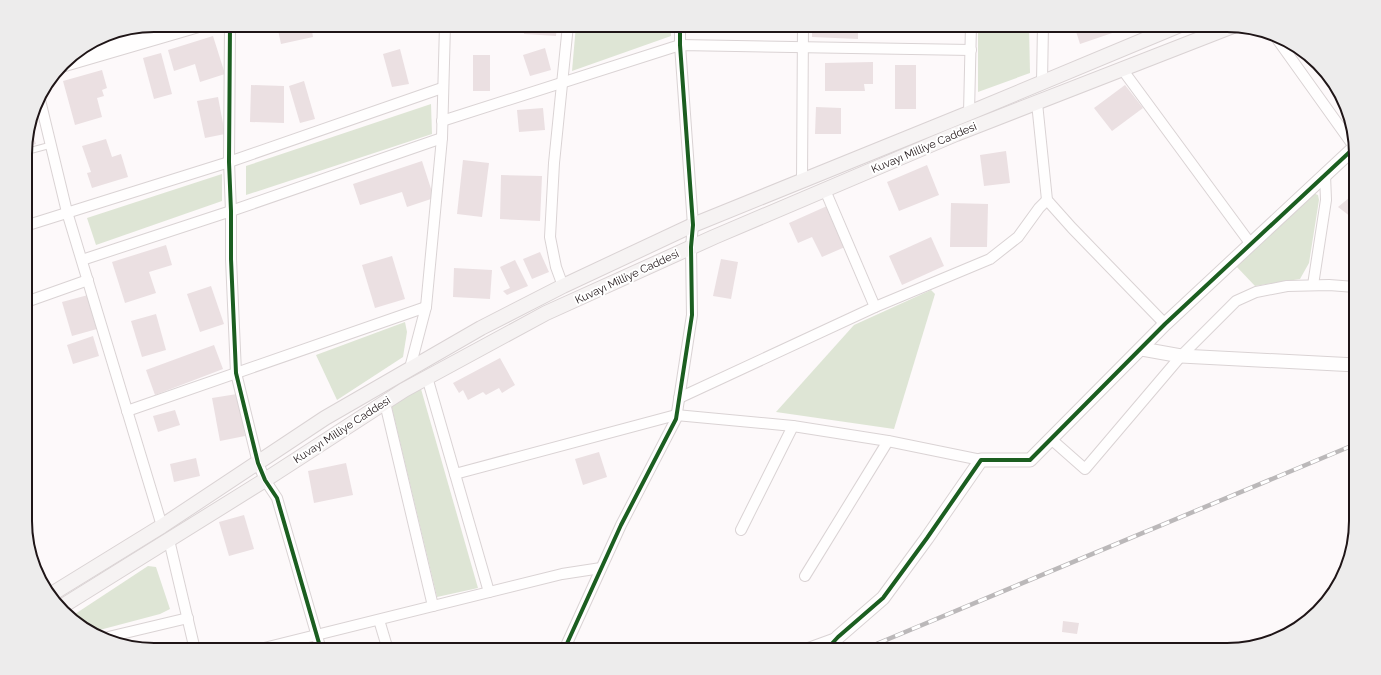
<svg xmlns="http://www.w3.org/2000/svg" width="1381" height="675" viewBox="0 0 1381 675" font-family="Raleway,sans-serif">
<rect width="100%" height="100%" fill="#fdf9fa"/>
<g fill="#dee5d5">
<polygon points="576,25 671,25 671,36 572,71"/>
<polygon points="978,25 1029,25 1030,73 978,92"/>
<polygon points="431,104 432,134 246,195 246,166"/>
<polygon points="222,174 222,201 96,245 87,218"/>
<polygon points="1313,193 1318,195 1319,200 1309,263 1300,279 1255,286 1235,265"/>
<polygon points="931,290 935,294 894,429 776,412 854,325"/>
<polygon points="405,322 407,332 403,357 337,400 316,355"/>
<polygon points="421,389 478,588 437,597 391,404"/>
<polygon points="148,566 156,567 170,609 160,614 92,632 72,616"/>
</g>
<g fill="#ebe0e2">
<polygon points="277,25 311,25 313,37 281,44"/>
<polygon points="525,25 557,25 556,36 524,34"/>
<polygon points="745,25 800,25 800,27 745,28"/>
<polygon points="812,25 858,25 858,39 812,37"/>
<polygon points="936,25 955,25 955,26 936,28"/>
<polygon points="1074,25 1123,25 1124,29 1080,44"/>
<polygon points="213,36 225,74 200,82 195,64 174,71 168,50"/>
<polygon points="545,48 551,70 530,76 523,55"/>
<polygon points="400,49 409,84 392,87 383,54"/>
<polygon points="161,53 172,94 154,99 143,58"/>
<rect x="473" y="55" width="17" height="36"/>
<polygon points="873,62 873,84 864,84 865,91 825,91 825,63"/>
<rect x="895" y="65" width="21" height="44"/>
<polygon points="102,70 107,88 102,90 104,96 97,98 102,117 75,125 63,81"/>
<polygon points="304,81 315,119 300,123 289,86"/>
<polygon points="251,85 284,86 284,123 250,122"/>
<polygon points="1125,85 1143,108 1112,131 1094,108"/>
<polygon points="218,97 225,134 205,138 197,101"/>
<polygon points="816,107 841,108 841,134 815,134"/>
<polygon points="543,108 545,130 519,132 517,110"/>
<polygon points="30,127 36,144 25,147 25,146"/>
<polygon points="106,139 112,157 121,154 128,177 92,188 87,173 91,172 82,146"/>
<polygon points="1006,151 1010,183 984,186 980,155"/>
<polygon points="463,160 489,163 482,217 457,214"/>
<polygon points="422,161 434,198 407,207 402,192 360,205 353,184"/>
<polygon points="927,165 939,195 899,211 887,182"/>
<polygon points="501,175 542,176 540,221 500,219"/>
<polygon points="1355,193 1355,220 1338,207"/>
<polygon points="951,203 988,204 987,247 950,247"/>
<polygon points="827,206 845,247 822,257 812,237 798,243 789,223"/>
<polygon points="931,237 944,266 902,285 889,256"/>
<polygon points="166,245 172,265 149,272 156,293 125,303 112,262"/>
<polygon points="540,252 549,272 532,279 523,259"/>
<polygon points="392,256 405,299 375,308 362,265"/>
<polygon points="721,259 738,262 731,299 713,296"/>
<polygon points="515,260 528,286 507,295 503,291 510,288 500,267"/>
<polygon points="454,268 492,270 490,299 453,297"/>
<polygon points="211,286 224,324 200,332 187,294"/>
<polygon points="88,295 97,329 72,336 62,302"/>
<polygon points="156,314 166,350 142,357 131,321"/>
<polygon points="93,336 99,356 73,364 67,345"/>
<polygon points="214,345 223,369 155,395 146,370"/>
<polygon points="500,358 515,385 502,393 499,388 486,395 483,392 468,400 463,390 459,393 453,383"/>
<polygon points="237,394 245,436 220,441 212,398"/>
<polygon points="175,410 180,425 158,432 153,416"/>
<polygon points="599,452 607,477 583,485 575,459"/>
<polygon points="196,458 200,476 174,482 170,464"/>
<polygon points="346,463 353,495 314,503 308,471"/>
<polygon points="244,515 254,549 229,556 219,522"/>
<polygon points="1063,621 1079,623 1077,634 1062,632"/>
</g>
<g fill="none" stroke-linecap="round" stroke-linejoin="round">
<defs>
<polyline id="service" points="25,152 51,145"/>
<g id="minor">
<polyline points="230,25 229,162 231,211 231,259 236,373 258,463 265,480 277,498 321,650"/>
<polyline points="1275,36 1355,148"/>
<polyline points="1122,69 1250,243"/>
<polyline points="1042,82 1043,25"/>
<polyline points="39,96 67,212 162,526"/>
<polyline points="1037,103 1047,200 1072,228 1165,324"/>
<polyline points="969,113 971,25"/>
<polyline points="442,121 680,45 971,50"/>
<polyline points="802,181 803,25"/>
<polyline points="825,190 875,307"/>
<polyline points="25,226 229,162 442,88"/>
<polyline points="82,260 231,211 442,138"/>
<polyline points="1313,285 1326,200 1325,175"/>
<polyline points="563,286 556,267 550,237 554,163 568,25"/>
<polyline points="26,302 88,280"/>
<polyline points="410,368 426,307 442,138 445,25"/>
<polyline points="427,377 489,592"/>
<polyline points="679,398 875,307 990,259 1018,237 1039,208 1047,200"/>
<polyline points="385,403 433,606"/>
<polyline points="127,411 426,307"/>
<polyline points="1051,439 1085,469 1181,356 1236,301 1256,292 1287,286 1329,285 1355,287"/>
<polyline points="455,474 676,415 793,426 888,441 981,460"/>
<polyline points="741,530 793,426"/>
<polyline points="169,540 195,650"/>
<polyline points="805,576 888,441"/>
<polyline points="379,620 388,650"/>
<polyline points="104,638 188,618"/>
<polyline points="256,650 562,574 601,568"/>
<polyline points="564,650 621,525 676,419 692,315 691,247 693,225 680,45 680,25"/>
<polyline points="803,650 836,638"/>
</g>
<g id="tertiary">
<polyline points="88,45 157,25"/>
<polyline points="63,65 200,25"/>
<polyline points="1142,349 1181,356 1356,365"/>
<polyline points="826,650 838,637 883,598 927,538 981,460 1030,460 1165,324 1355,147"/>
</g>
<g id="secondary">
<polyline points="50,595 162,526 325,418 481,328 563,286 693,225 969,113 1180,25"/>
<polyline points="61,607 265,480 404,390 546,313 714,237 956,134 1233,26"/>
</g>
</defs>
<use href="#service" stroke="#dad3d4" stroke-width="7"/>
<use href="#minor" stroke="#dad3d4" stroke-width="12"/>
<use href="#tertiary" stroke="#dad3d4" stroke-width="15"/>
<use href="#secondary" stroke="#dad3d4" stroke-width="16"/>
<use href="#service" stroke="#fffefe" stroke-width="5"/>
<use href="#minor" stroke="#fffefe" stroke-width="10"/>
<use href="#tertiary" stroke="#fffefe" stroke-width="13"/>
<use href="#secondary" stroke="#f6f3f3" stroke-width="14"/>
<defs>
<polyline id="rail" points="862,650 1356,444"/>
</defs>
<use href="#rail" stroke="#bbb8b9" stroke-width="4.5"/>
<use href="#rail" stroke="#fff" stroke-width="3" stroke-dasharray="9" stroke-linecap="butt"/>
<defs>
<g id="cycleway">
<polyline points="230,25 229,162 231,211 231,259 236,373 258,463 265,480 277,498 321,650"/>
<polyline points="564,650 621,525 676,419 692,315 691,247 693,225 680,45 680,25"/>
<polyline points="826,650 838,637 883,598 927,538 981,460 1030,460 1165,324 1355,147"/>
</g>
</defs>
<use href="#cycleway" stroke="#fff" stroke-width="6"/>
<use href="#cycleway" stroke="#1b5e20" stroke-width="4"/>
</g>
<g text-anchor="middle" dominant-baseline="central" stroke-width="4" stroke-linejoin="round" paint-order="stroke">
<g font-size="11" fill="#1f1517" stroke="#fff">
<text transform="translate(924 148) rotate(-23)">Kuvayı Milliye Caddesi</text>
<text transform="translate(627 277) rotate(-25)">Kuvayı Milliye Caddesi</text>
<text transform="translate(342 430) rotate(-33)">Kuvayı Milliye Caddesi</text>
</g>
</g>
<path d="M0 0H1381V675H0ZM154 32H1227A122 122 0 0 1 1349 154V521A122 122 0 0 1 1227 643H154A122 122 0 0 1 32 521V154A122 122 0 0 1 154 32Z" fill="#edecec" fill-rule="evenodd"/>
<path fill="none" stroke="#1f1517" stroke-width="2" d="M154 32H1227A122 122 0 0 1 1349 154V521A122 122 0 0 1 1227 643H154A122 122 0 0 1 32 521V154A122 122 0 0 1 154 32Z"/>
</svg>
